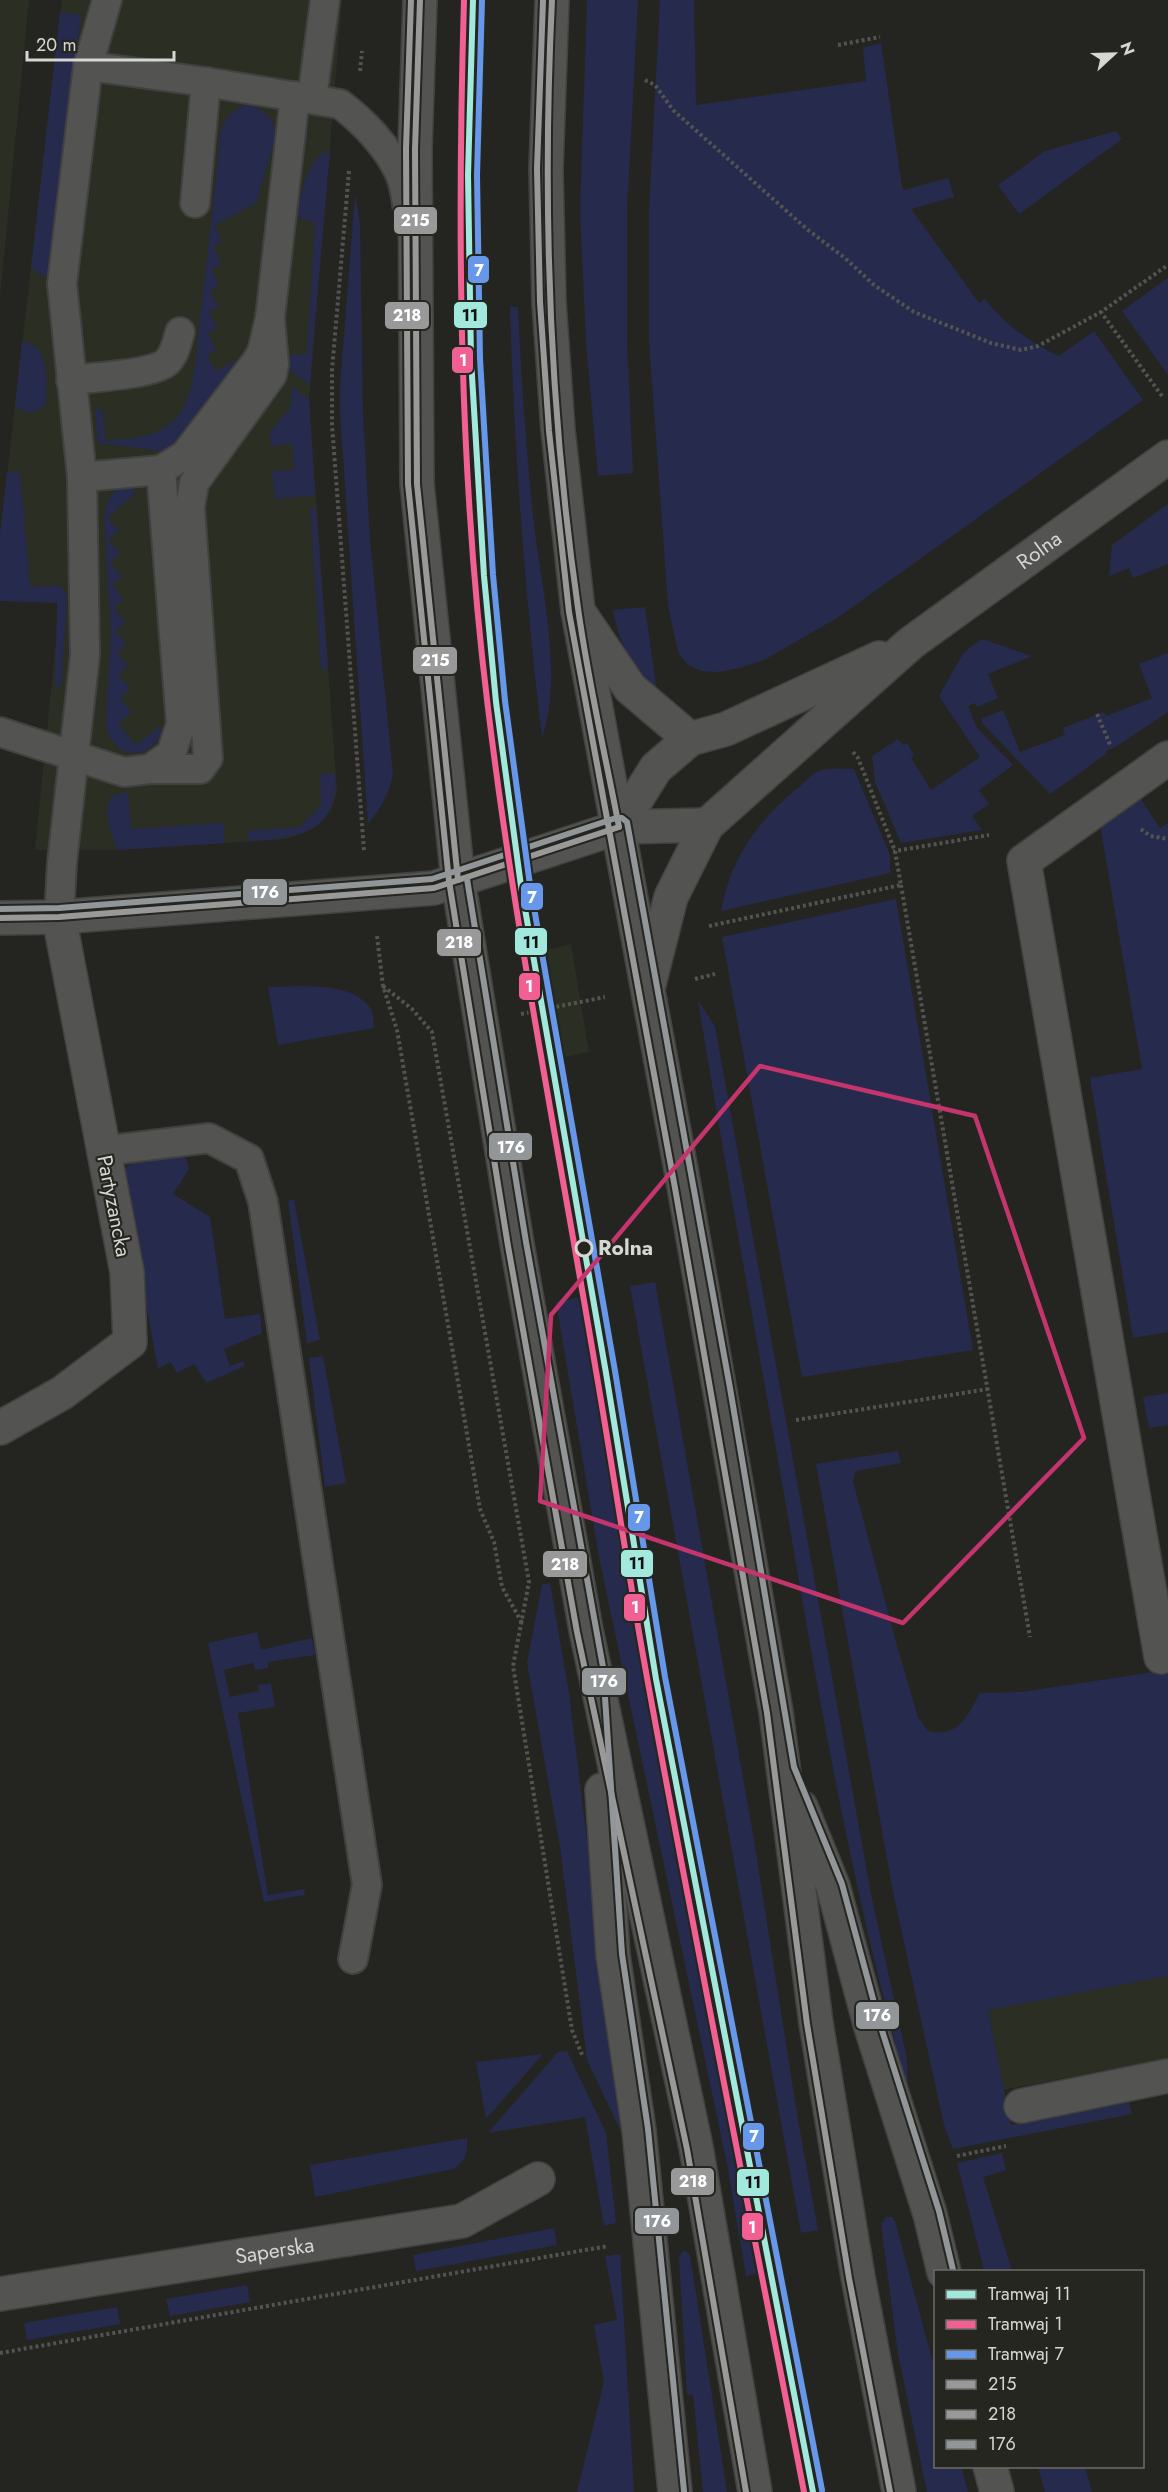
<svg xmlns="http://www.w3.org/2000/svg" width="1168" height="2492" viewBox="0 0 1168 2492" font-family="Jost,sans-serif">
<rect width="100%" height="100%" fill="#242521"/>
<g fill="#2b2e23">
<polygon points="0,0 29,0 0,297"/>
<polygon points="62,0 342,0 309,399 337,792 331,810 319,824 303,833 286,839 117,850 35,850 56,642 58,591 0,589 0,535"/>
<polygon points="571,944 589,1052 540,1062 521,956"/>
<polygon points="1168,1976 1168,2058 1003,2090 988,2009"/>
</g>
<g fill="#262a4c">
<polygon points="587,0 638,0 627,211 627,342 633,473 598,476 586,343 580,211"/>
<path d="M660,0H694L696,105L866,81L863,48L881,43L902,187L904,190L948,178L954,197L911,209L979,303L985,299C1004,324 1031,343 1059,356L1094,331L1143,400L837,618L764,660L740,668L718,672L701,671L687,664L678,652L668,605L649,341V210Z"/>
<polygon points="60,12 81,15 50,273 44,277 31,268"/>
<path d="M251,105C267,112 276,121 275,139L256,203L214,225L222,242L213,246L221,264L211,269L219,285L210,291L218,307L209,312L217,328L208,333L216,350L207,355L215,371L237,361L241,362L182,443L164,451L98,443L95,408L102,410L106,441C133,438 162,438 180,413C197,390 197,340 201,311C208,251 215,190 221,129C229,115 233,107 251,105Z"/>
<polygon points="1116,131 1122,139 1019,214 998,185 1045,151"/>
<path d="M330,151L312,354L310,385L287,368L288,359L291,355L307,354L315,222L302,220L297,213C300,195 309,154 330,151Z"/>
<path d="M355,194L360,223L363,413L370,540L393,775C388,794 381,809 368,824L340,413V386Z"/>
<polygon points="1168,278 1168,375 1122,311"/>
<path d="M510,307H518C521,377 526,447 533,516C540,583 564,674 542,738C525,595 514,451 510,307Z"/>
<path d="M22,341C29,344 35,345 39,350C47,360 49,397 44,407L28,413L15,407Z"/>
<polygon points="292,387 309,399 315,495 275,499 272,471 294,470 292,444 271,446 270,433 291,406"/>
<polygon points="7,472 20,473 30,587 59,586 64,590 67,597 61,686 57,687 55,684 57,603 0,601 0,535"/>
<path d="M121,486H133L135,491L133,495L107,518L119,531L108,540L120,554L110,563L122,577L112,585L123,599L114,608L125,622L115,631L126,644L117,653L128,666L118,675L130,689L120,698L131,712L118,724L136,745L159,727L162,731C155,751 140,756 120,750L108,735L106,724L111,630L104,518C106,503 109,496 121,486Z"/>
<polygon points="1168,504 1168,564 1133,578 1129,568 1109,576 1112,545"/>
<polygon points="310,508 316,508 328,669 321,669"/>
<path d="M645,607L657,692C630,667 620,646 613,610Z"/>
<polygon points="982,639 1032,656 988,674 998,698 977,707 975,703 968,706 977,728 1013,765 979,790 989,804 972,816 982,830 901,843 875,782 872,756 898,739 903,745 907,743 914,755 911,758 931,790 980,757 939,696 964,652"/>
<polygon points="1168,653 1168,712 1117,746 1106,751 1106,754 1050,794 983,724 981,719 1003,710 1020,752 1065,735 1063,728 1104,712 1106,716 1152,698 1139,664"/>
<path d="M854,769L890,855V873L721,911C730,860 756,823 795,790C802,785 809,776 817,772C826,767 843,769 854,769Z"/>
<path d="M335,773C340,834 297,838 248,841V831L300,827L321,805L320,774Z"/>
<path d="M128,792L131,829L223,823L225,843L117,850C112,832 101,812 112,796Z"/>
<polygon points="1140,798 1160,828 1168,823 1168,1332 1133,1338 1090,1078 1142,1069 1100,825"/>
<polygon points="896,899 973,1350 802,1377 722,937"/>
<path d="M268,987C298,987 352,980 371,1009C374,1014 373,1023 374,1028L278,1045Z"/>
<path d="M698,1001L715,1026L871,1894L907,2059L908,2089C854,1899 820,1706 787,1511C757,1341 726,1171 698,1001Z"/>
<path d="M159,1157L186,1158L189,1169L173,1194L210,1217L225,1319L260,1314L262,1333L224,1349L230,1366L243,1361L245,1366L206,1383L194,1364L177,1373L171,1362L158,1369L121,1172C131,1160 144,1160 159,1157Z"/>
<polygon points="294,1199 320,1340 307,1343 288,1201"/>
<polygon points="655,1282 753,1834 798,2120 818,2230 801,2233 630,1286"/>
<polygon points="581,1297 659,1764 756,2274 746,2276 727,2164 599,1557 556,1302"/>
<polygon points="323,1356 346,1483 325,1487 309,1358"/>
<polygon points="1168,1393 1168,1425 1149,1428 1143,1397"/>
<path d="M898,1451L901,1463L856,1471L853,1481L897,1646L918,1717L928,1731C959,1738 967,1716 980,1693L1021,1692L1168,1670V1976L988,2010L1011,2125L1129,2102L1132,2114L953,2149L944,2125L893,1892L816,1464Z"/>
<polygon points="550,1583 569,1693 623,2136 587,2060 560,1847 527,1663 542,1584"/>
<polygon points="257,1632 261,1650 312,1638 315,1655 268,1662 268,1668 255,1670 253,1663 224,1670 230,1697 259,1691 258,1685 271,1683 275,1707 238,1713 268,1895 304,1889 305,1895 264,1902 208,1643"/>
<polygon points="567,2051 606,2133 616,2223 604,2226 585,2117 488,2133 558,2052"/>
<polygon points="543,2054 486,2119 476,2062"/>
<path d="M467,2138C468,2152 466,2160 454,2169L315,2197L310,2165Z"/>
<polygon points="1002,2153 1006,2170 983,2177 1012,2271 984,2271 957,2163"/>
<polygon points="886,2217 892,2217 895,2221 935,2370 936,2466 961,2467 968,2492 927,2492 898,2354 881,2224"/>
<polygon points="554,2228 557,2245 416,2271 413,2255"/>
<polygon points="686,2251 690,2255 727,2492 703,2492 693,2395 687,2394 679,2258 682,2252"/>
<polygon points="620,2254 634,2492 577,2492 604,2382 594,2325 617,2320 605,2256"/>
<polygon points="247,2285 250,2302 170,2316 166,2299"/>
<polygon points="117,2307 120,2324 27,2340 24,2323"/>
<polygon points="1038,2467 1085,2467 1092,2492 1045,2492"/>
</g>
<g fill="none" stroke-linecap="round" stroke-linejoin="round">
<defs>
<g id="service">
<path d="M88,66L206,82L340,104C363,121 388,147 400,174C405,185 406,199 408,210"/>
<polyline points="312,99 325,0"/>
<polyline points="195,203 206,82"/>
<path d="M71,380C93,377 152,375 167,362C175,354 177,342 180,332"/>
<polyline points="161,470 185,455 256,362 262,352 270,318 295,96"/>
<polyline points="0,732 124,772 150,769 171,754 181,724 161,470 82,477"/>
<polyline points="150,769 200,769 208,758 190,507 194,483 272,375 274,364 270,318"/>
<polyline points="59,917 62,863 85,655 82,477 62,284 88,66 107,0"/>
<polyline points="103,1151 209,1138 249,1159 263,1202 367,1885 353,1959"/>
</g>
<g id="minor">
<polyline points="578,611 630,688 690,739"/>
<polyline points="619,827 656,768 690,739 726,729 879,658"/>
<polyline points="0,918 59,917 434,888 619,827 707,825"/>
<path id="s1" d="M648,988L671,897L707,825L911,643L1168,457"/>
<polyline points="0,1428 62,1393 130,1342 127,1272 59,917"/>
<polyline points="1161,1657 1024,861 1168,758"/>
<polyline points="1021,2106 1168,2076"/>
<path id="s2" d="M0,2294L462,2221L538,2179"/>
</g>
<g id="secondary">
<polyline points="420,0 415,149 417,484 458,880 517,1244 586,1630 696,2147 755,2492"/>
<polyline points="552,0 546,169 549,302 558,430 578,611 684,1186 776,1712 816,2023 858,2277 899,2492"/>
<polyline points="602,1790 613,1955 639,2130 675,2492"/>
<polyline points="801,1807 833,1886 870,2024 930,2214 944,2272"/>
<polyline points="990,2466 997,2492"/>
</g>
</defs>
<use href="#service" stroke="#41423f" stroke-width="32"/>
<use href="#minor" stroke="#41423f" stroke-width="36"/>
<use href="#secondary" stroke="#41423f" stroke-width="36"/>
<g stroke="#535351" stroke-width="4" stroke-dasharray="3 3" stroke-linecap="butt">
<polyline points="838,45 880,37"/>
<polyline points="360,71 362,51"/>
<polyline points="645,80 655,85 673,110 808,230 845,258 874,285 914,312 991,343 1021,350 1038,346 1101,312"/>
<polyline points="349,171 332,370 332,425 364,851"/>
<polyline points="1162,396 1101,312 1168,265"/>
<polyline points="1097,714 1111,747"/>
<polyline points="853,752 858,758 895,851"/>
<polyline points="1141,829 1150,836 1168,839"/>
<polyline points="901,885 1030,1637"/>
<polyline points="709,926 901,885 895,851 989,835"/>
<polyline points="377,936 383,986 397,1030 480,1509 494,1542 502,1587 522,1623"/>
<polyline points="695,979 715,974"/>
<polyline points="383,986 412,1009 432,1032 529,1582 513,1666 572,2030 583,2057"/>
<polyline points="521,1014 605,997"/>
<polyline points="796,1420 988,1389"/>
<polyline points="957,2156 1006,2146"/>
<polyline points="0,2353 608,2246"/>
</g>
<use href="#service" stroke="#535351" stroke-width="28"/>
<use href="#minor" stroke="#535351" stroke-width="33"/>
<use href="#secondary" stroke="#535351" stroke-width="33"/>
<defs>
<g id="bus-1">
<polyline points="420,0 415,149 417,484 458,880"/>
<path d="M552,0C542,204 549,406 578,608C588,681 605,754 619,827"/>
<polyline points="0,918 59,917 434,888 619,827"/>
</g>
<g id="bus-2">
<polyline points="411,0 406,149 408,484 449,881 508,1246 577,1632 687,2149 746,2492"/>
<polyline points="543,0 537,169 540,302 549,431 569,612 675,1188 767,1713 807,2024 849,2278 890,2492"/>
</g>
<g id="bus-3">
<polyline points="467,879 526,1242 603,1667 622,1954 648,2129 684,2491"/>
<polyline points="0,909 59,908 432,879 616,818 622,818 627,822 730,1388 794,1767 842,1884 879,2021 939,2211 953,2270"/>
</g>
</defs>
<use href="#bus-1" stroke="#252620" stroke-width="10"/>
<use href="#bus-2" stroke="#252620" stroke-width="10"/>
<use href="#bus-3" stroke="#252620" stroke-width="10"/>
<use href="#bus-1" stroke="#999" stroke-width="6"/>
<use href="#bus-2" stroke="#999" stroke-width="6"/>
<use href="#bus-3" stroke="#929699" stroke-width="6"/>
<defs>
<polyline id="tram-1" points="473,0 468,175 471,359 484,576 496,702 521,886 606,1373 656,1679 813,2492"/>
<path id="tram-2" d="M464,0C457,236 459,474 488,708C515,931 559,1150 596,1371C614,1475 629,1580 648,1683C697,1953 752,2223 804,2492"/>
<polyline id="tram-3" points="482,0 477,175 480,359 493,575 505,701 530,885 615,1371 665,1677 822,2490"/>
</defs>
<use href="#tram-1" stroke="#252620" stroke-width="10"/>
<use href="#tram-2" stroke="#252620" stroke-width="10"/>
<use href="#tram-3" stroke="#252620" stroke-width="10"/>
<use href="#tram-1" stroke="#a2e8dd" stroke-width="6"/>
<use href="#tram-2" stroke="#f26093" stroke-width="6"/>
<use href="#tram-3" stroke="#6697e8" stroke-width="6"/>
</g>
<path fill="none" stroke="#c5356d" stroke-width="4.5" stroke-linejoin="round" d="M760,1066L975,1116L1084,1438L903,1623L540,1501L551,1315Z"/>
<circle fill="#252620" stroke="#d6d7d3" stroke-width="3" cx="584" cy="1248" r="8"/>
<g text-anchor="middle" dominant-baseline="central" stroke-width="4.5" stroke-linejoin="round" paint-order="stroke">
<g font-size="21" fill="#d6d7d3" stroke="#252620">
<text stroke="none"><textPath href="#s1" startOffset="606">Rolna</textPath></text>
<text transform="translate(114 1206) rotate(79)">Partyzancka</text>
<text stroke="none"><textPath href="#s2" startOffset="278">Saperska</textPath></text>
</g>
<g font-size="21" font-weight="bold" fill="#d6d7d3" stroke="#252620" text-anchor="start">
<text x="598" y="1248">Rolna</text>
</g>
</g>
<g stroke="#252620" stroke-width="2">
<rect x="393" y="206" width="45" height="29" rx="6" fill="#999"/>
<rect x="467" y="255" width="23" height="29" rx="6" fill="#6697e8"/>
<rect x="453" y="301" width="35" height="28" rx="6" fill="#a2e8dd"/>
<rect x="384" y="301" width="46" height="29" rx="6" fill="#999"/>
<rect x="451" y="346" width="23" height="28" rx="6" fill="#f26093"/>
<rect x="412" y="646" width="46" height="29" rx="6" fill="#999"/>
<rect x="242" y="878" width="46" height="28" rx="6" fill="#929699"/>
<rect x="520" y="882" width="24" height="29" rx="6" fill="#6697e8"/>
<rect x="514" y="927" width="34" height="29" rx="6" fill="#a2e8dd"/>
<rect x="436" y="928" width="46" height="29" rx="6" fill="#999"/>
<rect x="518" y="972" width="23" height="29" rx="6" fill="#f26093"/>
<rect x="488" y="1132" width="45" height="29" rx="6" fill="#929699"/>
<rect x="627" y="1503" width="24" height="29" rx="6" fill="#6697e8"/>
<rect x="620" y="1549" width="34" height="29" rx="6" fill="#a2e8dd"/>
<rect x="542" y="1550" width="46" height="28" rx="6" fill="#999"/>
<rect x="623" y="1593" width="23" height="29" rx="6" fill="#f26093"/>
<rect x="581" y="1667" width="46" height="29" rx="6" fill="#929699"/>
<rect x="855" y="2001" width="45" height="29" rx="6" fill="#929699"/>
<rect x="742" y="2122" width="23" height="29" rx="6" fill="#6697e8"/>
<rect x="670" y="2167" width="45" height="29" rx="6" fill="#999"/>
<rect x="736" y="2168" width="34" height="29" rx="6" fill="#a2e8dd"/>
<rect x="634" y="2207" width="46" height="28" rx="6" fill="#929699"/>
<rect x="741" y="2212" width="23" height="29" rx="6" fill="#f26093"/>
</g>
<g font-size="16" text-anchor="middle" font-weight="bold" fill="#fff">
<text x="415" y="226">215</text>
<text x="479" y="276">7</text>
<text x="407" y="321">218</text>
<text x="463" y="366">1</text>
<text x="435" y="666">215</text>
<text x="265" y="898">176</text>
<text x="532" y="903">7</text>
<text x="459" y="948">218</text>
<text x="529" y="992">1</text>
<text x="511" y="1153">176</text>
<text x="639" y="1523">7</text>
<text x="565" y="1570">218</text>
<text x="635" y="1613">1</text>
<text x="604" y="1687">176</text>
<text x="877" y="2021">176</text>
<text x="754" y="2142">7</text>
<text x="693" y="2187">218</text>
<text x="657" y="2227">176</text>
<text x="752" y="2233">1</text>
</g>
<g font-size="16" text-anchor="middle" font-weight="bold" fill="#111">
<text x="470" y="321">11</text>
<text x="531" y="948">11</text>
<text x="637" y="1569">11</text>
<text x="753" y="2188">11</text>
</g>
<rect x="934" y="2270" width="210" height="198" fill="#252620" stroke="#6c6d68" stroke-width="1.5"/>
<rect x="946" y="2290" width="30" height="9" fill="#a2e8dd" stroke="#6c6d68" stroke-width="1.5"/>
<text x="988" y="2300" font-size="18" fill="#d6d7d3">Tramwaj 11</text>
<rect x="946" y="2320" width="30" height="9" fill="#f26093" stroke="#6c6d68" stroke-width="1.5"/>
<text x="988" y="2330" font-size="18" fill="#d6d7d3">Tramwaj 1</text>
<rect x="946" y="2350" width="30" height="9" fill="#6697e8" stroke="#6c6d68" stroke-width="1.5"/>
<text x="988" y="2360" font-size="18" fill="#d6d7d3">Tramwaj 7</text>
<rect x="946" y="2380" width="30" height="9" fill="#999999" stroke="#6c6d68" stroke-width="1.5"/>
<text x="988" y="2390" font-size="18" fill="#d6d7d3">215</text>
<rect x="946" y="2410" width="30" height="9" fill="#999999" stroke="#6c6d68" stroke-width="1.5"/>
<text x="988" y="2420" font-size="18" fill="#d6d7d3">218</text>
<rect x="946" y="2440" width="30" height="9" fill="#929699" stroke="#6c6d68" stroke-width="1.5"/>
<text x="988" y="2450" font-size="18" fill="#d6d7d3">176</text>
<g transform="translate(1114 54) rotate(68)" stroke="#252620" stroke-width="4.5" paint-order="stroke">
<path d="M0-4.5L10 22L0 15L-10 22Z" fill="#d6d7d3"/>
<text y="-9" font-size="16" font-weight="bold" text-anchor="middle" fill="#d6d7d3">N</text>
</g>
<path d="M27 51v9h147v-9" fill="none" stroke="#d6d7d3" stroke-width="3"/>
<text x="36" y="51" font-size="18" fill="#d6d7d3" stroke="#252620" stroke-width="4.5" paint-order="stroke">20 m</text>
</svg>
